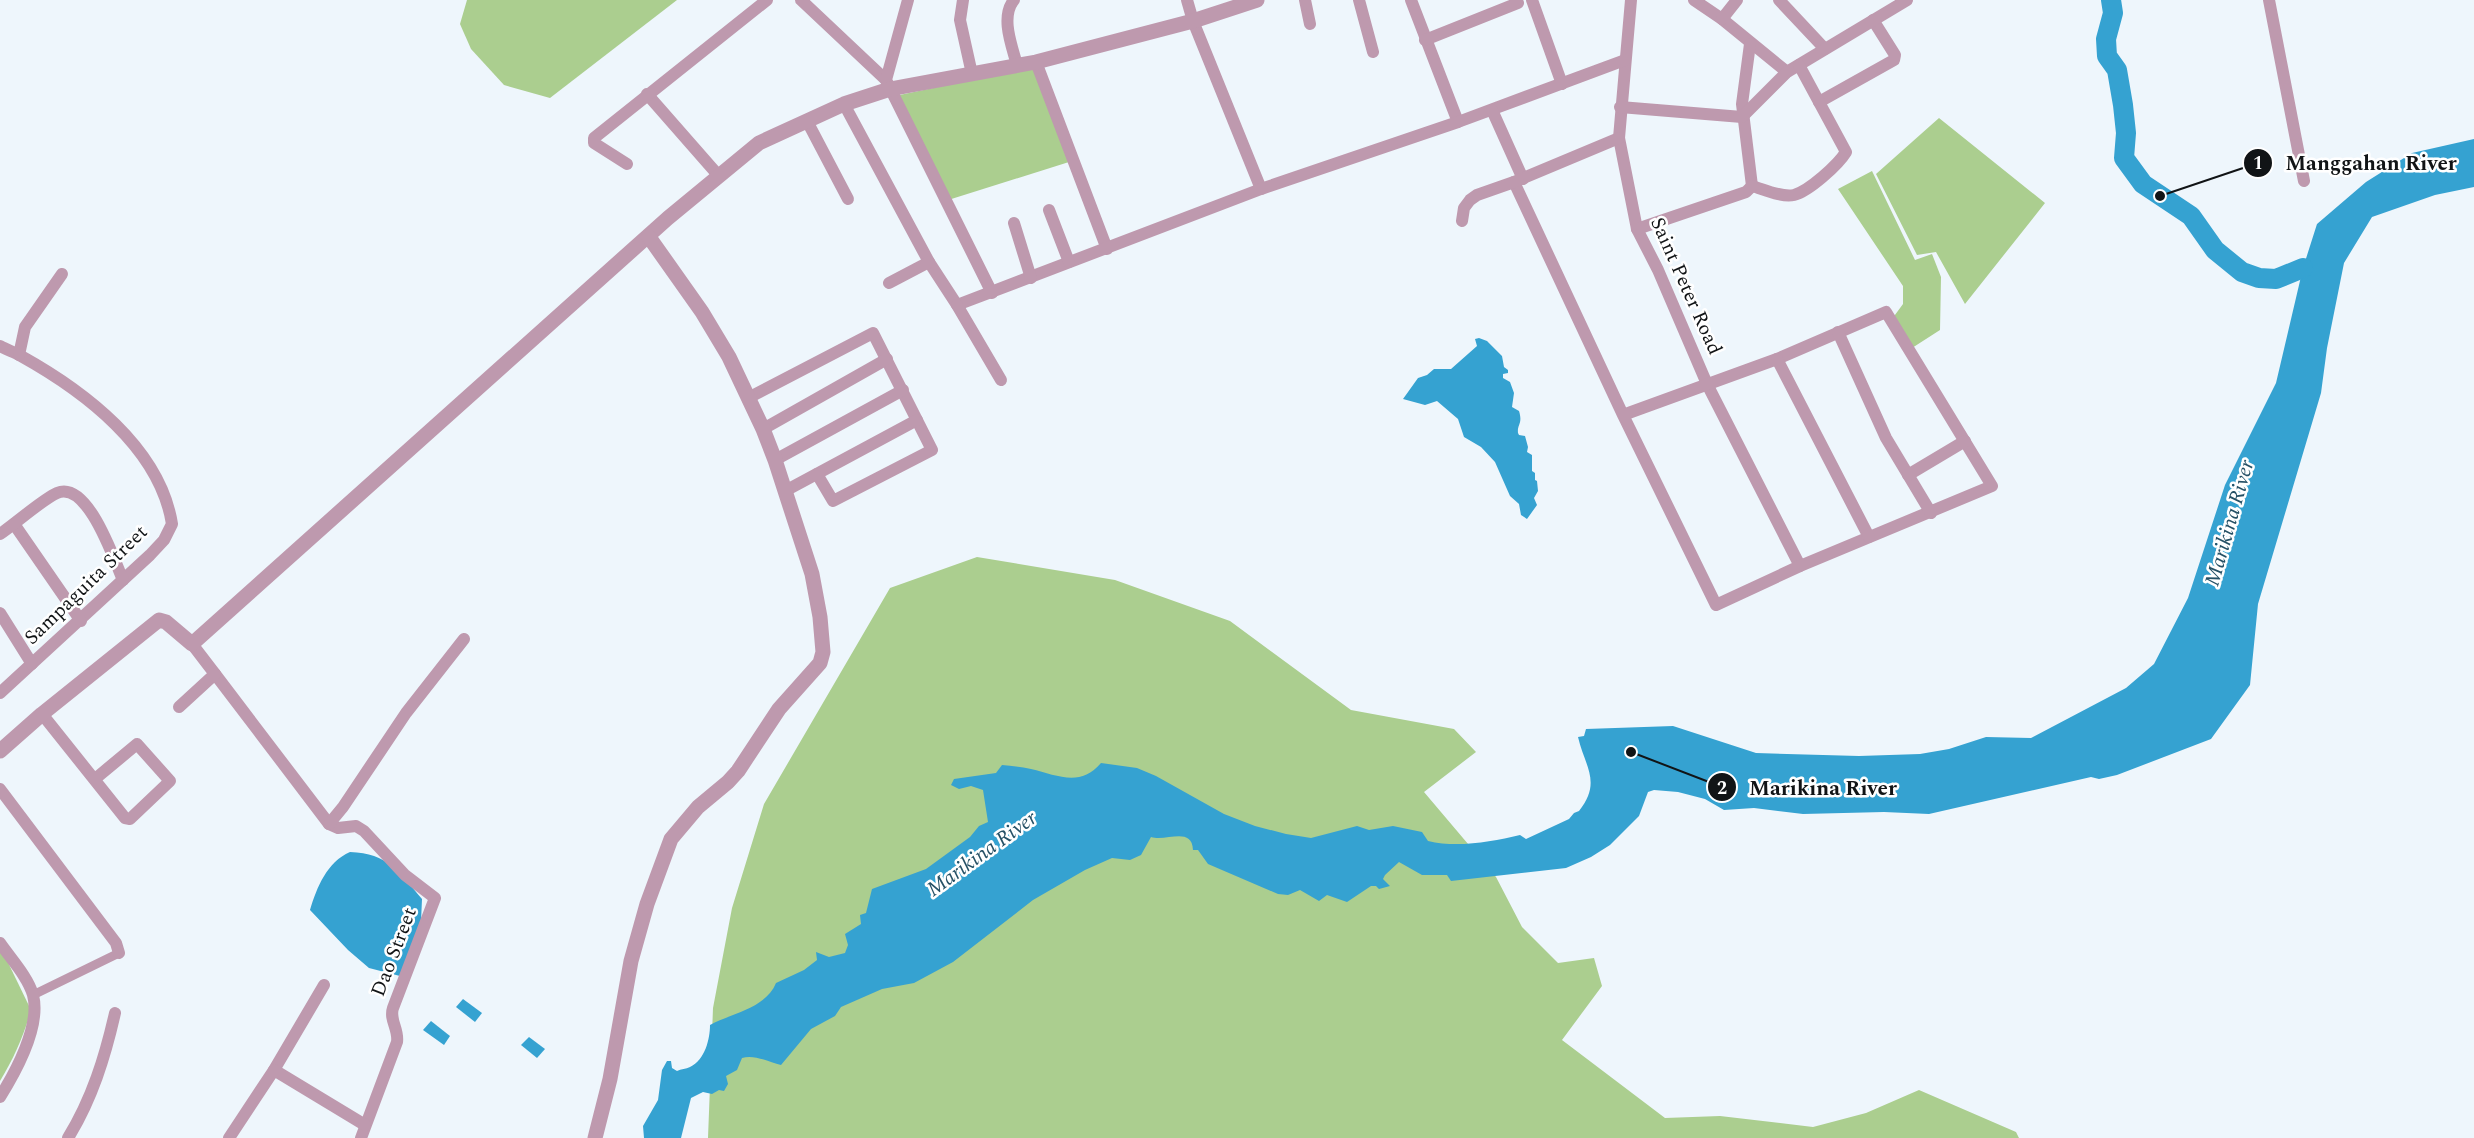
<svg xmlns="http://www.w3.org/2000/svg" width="2474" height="1138" viewBox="0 0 2474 1138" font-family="Spectral,serif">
<rect width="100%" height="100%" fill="#eef6fc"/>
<g fill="#abce8f">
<polygon points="467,0 677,0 550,98 504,85 471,49 460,24"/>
<polygon points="1034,67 1069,162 945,201 890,97"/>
<polygon points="1939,118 2045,203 1965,304 1936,252 1917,255 1876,174"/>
<polygon points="1872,171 1915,260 1932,254 1941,277 1940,330 1912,348 1892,319 1903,304 1903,286 1838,189"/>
<polygon points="977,557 1115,580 1230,621 1351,710 1454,729 1476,752 1424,792 1496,877 1522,927 1558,963 1594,958 1602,986 1562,1040 1665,1118 1720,1116 1813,1127 1866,1113 1919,1090 2016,1132 2019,1138 708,1138 713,1008 732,908 764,804 890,588"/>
<path d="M0,946L31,1010C24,1035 14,1058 0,1081Z"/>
</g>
<g fill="#35a2d1">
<path d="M2474,139V187L2435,195L2372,217L2344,263L2327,348L2321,393L2258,604L2250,685L2211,739L2117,775L2099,779L2091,777L1929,814L1884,812L1803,814L1754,808L1724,810L1705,799L1678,792L1654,790L1648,792L1639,816L1610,845L1591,857L1566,868L1451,881L1447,875H1422L1399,862L1385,875L1383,879L1390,886L1379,889L1376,886H1371L1347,902L1327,895L1319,901L1300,890L1288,895L1278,894L1208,864L1198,850H1193C1192,826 1166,842 1151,837L1141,855L1130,860L1112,858L1085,870L1033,900L953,962L914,983L882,989L841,1007L835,1016L811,1029L781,1065C769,1062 754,1054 742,1058L737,1070L726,1076L728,1084L724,1091L719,1090L712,1094L703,1092L691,1098L681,1138H644L643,1126L658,1100L662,1070L667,1061H671L672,1068L677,1071C681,1069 686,1069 690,1067C705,1060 710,1039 710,1025C732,1013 766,1008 776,983L804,970L817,960L816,952L829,957L845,953L848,945L845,934L861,924L860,915L866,913L872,889L926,869L970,837L979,826L988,822L983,790L971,786L959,789L951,785L954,779L996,773L1002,765C1011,766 1021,767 1031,769C1057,775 1080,788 1101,763L1137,768L1156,776L1224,814L1255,826L1286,834L1311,838L1357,826L1369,830L1393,826L1422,832L1428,841C1457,848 1491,842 1520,835L1526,839L1569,819L1574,813L1579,811C1602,782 1585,767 1578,737L1584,736L1586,729L1673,726L1756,753L1859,756L1920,754L1949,749L1986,737L2031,738L2126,688L2154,664L2188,598L2225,485L2276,383L2303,268L2317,224L2366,182L2412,153Z"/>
<path d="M1479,338L1487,341L1502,356L1504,367L1508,370V373L1503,374V378L1510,382L1514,393L1512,407L1519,411C1523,424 1517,424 1518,433L1519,435L1525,436L1528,447L1527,452L1532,455V471L1535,473V480L1537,481L1538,491L1534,498L1537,505L1527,519L1521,515L1519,504L1510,496L1495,462L1481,447L1464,437L1458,419L1437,401L1425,405L1403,399L1418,378L1427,375L1434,369H1451L1477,346L1475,339Z"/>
<path d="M350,852C388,853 399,872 422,899L421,922L400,976L369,968L348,950L310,910C317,887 327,862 350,852Z"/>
<polygon points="463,999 482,1013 475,1022 456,1007"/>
<polygon points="431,1021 450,1036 444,1045 423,1030"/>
<polygon points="529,1037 545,1049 537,1058 521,1045"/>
</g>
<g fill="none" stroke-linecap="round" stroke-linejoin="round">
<polyline stroke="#35a2d1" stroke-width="20" points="2111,0 2113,13 2106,39 2107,56 2117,70 2123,105 2126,133 2124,158 2143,184 2191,216 2215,250 2242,272 2259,278 2276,279 2303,268"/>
<polyline stroke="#be99ae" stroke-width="9" points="33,995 119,953"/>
<g stroke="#be99ae" stroke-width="12">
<polyline points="801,0 886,80"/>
<polyline points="908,0 886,80 992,293"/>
<polyline points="963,0 960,20 972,74"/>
<path d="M1014,0C1000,17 1012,46 1017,65"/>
<polyline points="1187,0 1193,21 1261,189"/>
<polyline points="1305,0 1310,24"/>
<polyline points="1359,0 1373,52"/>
<polyline points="1411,0 1458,122"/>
<polyline points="1532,0 1562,84"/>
<polyline points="1631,0 1619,138 1637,229 1658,270 1707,384 1800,566"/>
<polyline points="1694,0 1722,19 1787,72"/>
<polyline points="1779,0 1825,49"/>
<polyline points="2269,0 2304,181"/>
<polyline points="1722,19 1737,0"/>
<polyline points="1425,40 1518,3"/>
<polyline points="1750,44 1742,104 1752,186"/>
<polyline points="1036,62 1107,249"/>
<polyline points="647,94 718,175"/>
<polyline points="1819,102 1894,60 1895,55 1873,20"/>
<polyline points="844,104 929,262 957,305 1261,189 1458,122 1625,60"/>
<polyline points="1620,107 1742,117 1787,72 1907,0"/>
<polyline points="1492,110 1523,179"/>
<polyline points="807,121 848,199"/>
<polyline points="627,164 594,143 594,138 767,0"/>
<polyline points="1514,182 1623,415 1716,605 1800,566 1992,486 1886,312 1777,359 1623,415"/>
<path d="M1752,186C1763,189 1782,198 1794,195C1809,191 1838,165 1846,152L1799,65"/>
<polyline points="1049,210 1069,262"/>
<polyline points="1462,221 1464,208 1470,200 1477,195 1514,182 1619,138"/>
<polyline points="1014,223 1031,278"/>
<polyline points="1637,229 1746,192 1752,186"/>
<polyline points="889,283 929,262"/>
<polyline points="957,305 1001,380"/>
<polyline points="1838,332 1886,438 1931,513"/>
<path d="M0,346C7,350 14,352 21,356C84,391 160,448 172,524L164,540L150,555L0,693"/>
<polyline points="19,355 25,327 62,274"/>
<polyline points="1777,359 1869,537"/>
<polyline points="748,398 873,333 932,450 833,501 817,474"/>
<polyline points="763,429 887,359"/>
<polyline points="775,460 903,390"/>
<polyline points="1908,475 1965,441"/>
<polyline points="785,491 917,420"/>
<polyline points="14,524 81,621"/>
<path d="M0,534C15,524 43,499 57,493C88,480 114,560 123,580"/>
<polyline points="0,613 32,664"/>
<path d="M215,674L329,824L338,828L356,826L364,831L405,875L435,898L393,1008C389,1020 399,1029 397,1042L361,1138"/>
<polyline points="179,707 215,674 192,644"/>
<polyline points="42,714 125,818 130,819 170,781 137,744 95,779"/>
<polyline points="0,789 116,943 119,953"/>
<polyline points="329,824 343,807 406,713 464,639"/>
<path d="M0,943C11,959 28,977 33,995C41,1026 15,1073 0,1097"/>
<polyline points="274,1070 324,985"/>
<path d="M68,1138C92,1099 105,1057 115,1013"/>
<polyline points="229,1138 274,1070 365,1125"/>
</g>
<g stroke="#be99ae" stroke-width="15">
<polyline points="0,751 42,714 159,620 166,622 192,644 668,218 759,143 844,104 890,89 1036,62 1193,21 1257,0"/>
<polyline points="595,1138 610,1079 631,961 647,904 671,839 698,807 728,782 738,771 779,709 820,663 823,652 820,617 812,574 775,460 763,429 729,357 702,312 649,237"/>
</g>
</g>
<g text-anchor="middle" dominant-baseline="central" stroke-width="5" stroke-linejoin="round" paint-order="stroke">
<g font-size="20" fill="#111416" stroke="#fff">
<text transform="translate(1686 286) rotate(66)">Saint Peter Road</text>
<text transform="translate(86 585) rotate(-44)">Sampaguita Street</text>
<text transform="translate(394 952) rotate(-69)">Dao Street</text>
</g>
<g font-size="21" font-style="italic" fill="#265166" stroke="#fff">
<text transform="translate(2230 523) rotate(-74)">Marikina River</text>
<text transform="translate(982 854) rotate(-36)">Marikina River</text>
</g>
</g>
<path fill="none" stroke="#111416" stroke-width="2" d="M2160 196L2258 163M1631 752L1722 787"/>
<g fill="#111416" stroke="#fff" stroke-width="2">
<circle cx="2160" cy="196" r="6"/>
<circle cx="1631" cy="752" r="6"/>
<circle cx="2258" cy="163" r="15"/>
<circle cx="1722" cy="787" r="15"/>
</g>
<g font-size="18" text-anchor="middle" font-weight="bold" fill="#fff">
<text x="2258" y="169">1</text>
<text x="1722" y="794">2</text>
</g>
<g font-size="21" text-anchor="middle" font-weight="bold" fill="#111416" stroke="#fff" stroke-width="5" stroke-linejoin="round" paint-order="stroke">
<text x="2371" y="170">Manggahan River</text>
<text x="1823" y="795">Marikina River</text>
</g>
</svg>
